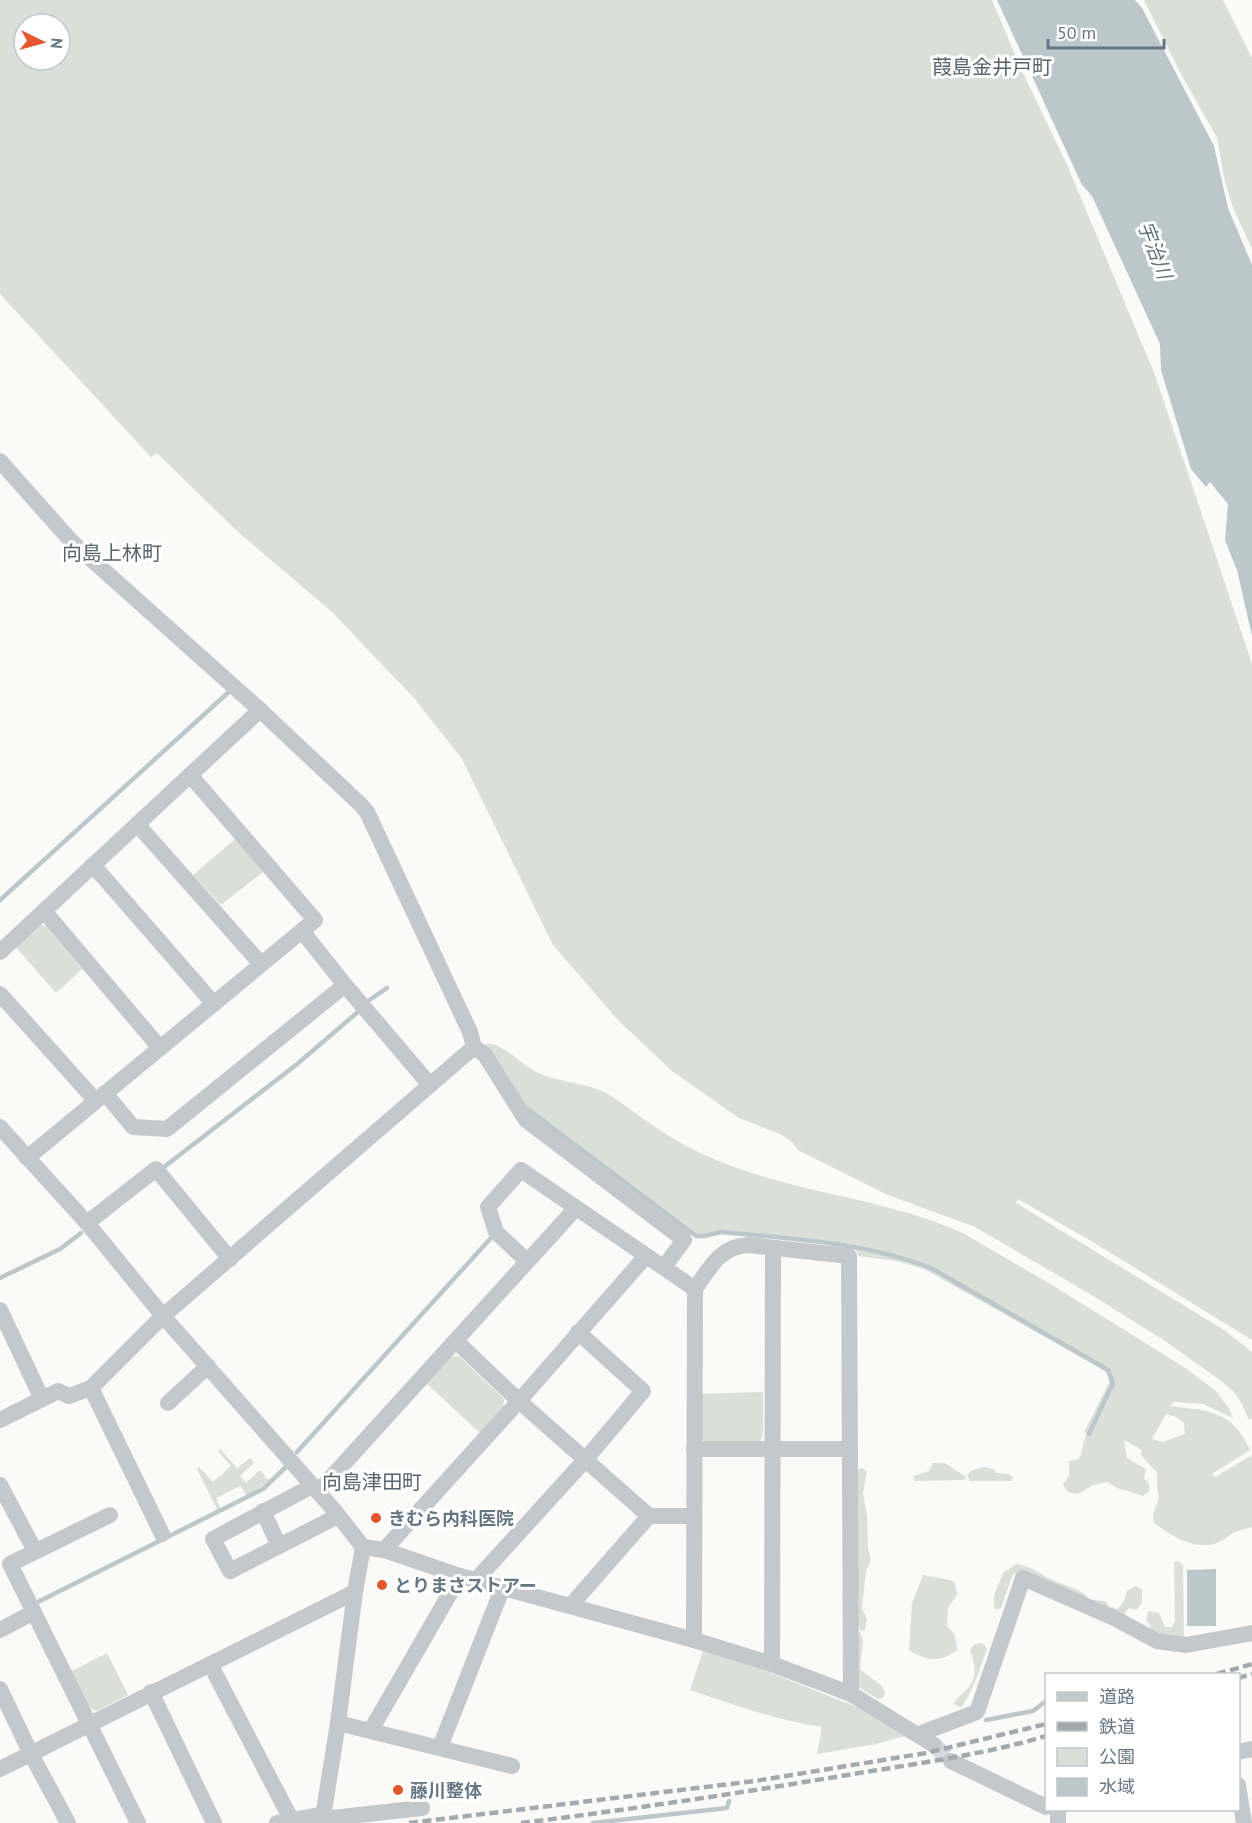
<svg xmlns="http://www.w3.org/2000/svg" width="1252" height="1823" viewBox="0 0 1252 1823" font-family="'PT Sans','Noto Sans JP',sans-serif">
<rect width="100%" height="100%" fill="#fafaf8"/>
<g fill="#dadfd7" fill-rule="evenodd">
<path d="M0,0H992L1021,69L1068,167L1155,375L1252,664V1340L1093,1242L1018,1199L1016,1203L1224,1330L1252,1352V1418L1249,1420L1241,1402L1233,1391L1221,1381L1165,1341L1090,1294L975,1227L888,1195L798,1150L792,1142L780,1134L739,1118L672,1071L618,1020L553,945L462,759L414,698L332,612L237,531L157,453L151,457L0,294ZM24,24H60V60H24Z"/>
<polygon points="1144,0 1223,0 1252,58 1252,249 1234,210 1225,182 1217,138 1180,72"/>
<polygon points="235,839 263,872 221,905 193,875"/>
<polygon points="36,924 46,926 82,969 56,993 15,946"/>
<path d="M487,1044C501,1042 521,1064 536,1072C557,1082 581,1082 602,1091C620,1100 634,1113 651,1124C665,1134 682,1144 698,1152C783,1193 878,1195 963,1233L1057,1288L1187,1369L1216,1391L1230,1410L1233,1418L1203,1404L1173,1402L1170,1406C1209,1411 1232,1410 1250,1450L1212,1474L1215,1477L1252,1455V1527C1246,1529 1239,1530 1233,1533C1229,1535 1226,1539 1221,1541C1198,1553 1173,1537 1154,1523L1153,1514L1159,1498L1157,1488V1473L1141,1455L1142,1450L1124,1440L1127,1458L1146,1469L1144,1478L1149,1484V1492L1143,1496C1132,1491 1116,1490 1108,1482L1093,1485L1078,1494L1068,1492L1063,1485L1069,1475V1461L1079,1459C1083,1450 1082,1443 1087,1434L1084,1432L1109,1383L1107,1373L1102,1369L924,1269L896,1261L859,1256L854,1246L724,1231L704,1235H687L528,1116L483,1046ZM1166,1414L1176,1417L1184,1423L1185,1434L1162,1442L1152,1439Z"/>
<polygon points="459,1356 504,1399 503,1410 480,1433 426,1383 449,1357"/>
<polygon points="763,1392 763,1435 759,1443 706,1444 699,1436 699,1394"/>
<polygon points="220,1449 237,1468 250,1458 254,1463 240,1476 246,1483 260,1470 265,1476 264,1479 266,1477 269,1480 248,1497 240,1486 216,1498 221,1510 218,1511 197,1469 199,1467 213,1482 231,1466 218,1451"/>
<polygon points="933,1463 945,1463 966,1477 964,1480 915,1481 913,1476 929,1471"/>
<polygon points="984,1467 994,1469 996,1473 1009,1474 1013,1477 1011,1481 970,1481 967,1475 973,1470"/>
<polygon points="862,1468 867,1472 863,1493 867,1516 868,1549 871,1560 866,1571 862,1608 867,1619 865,1630 861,1631 857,1626 856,1471"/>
<polygon points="1178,1561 1183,1565 1184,1639 1175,1641 1152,1631 1146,1618 1149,1611 1159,1613 1165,1627 1172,1627 1175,1621 1174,1562"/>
<path d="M1016,1564C1030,1565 1043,1576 1055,1581C1066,1586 1076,1588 1086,1595V1599L1025,1575L1013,1574L1001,1608L995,1610C991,1592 998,1589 1003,1573Z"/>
<path d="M923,1575L954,1581L957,1594L948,1608L947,1626L955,1635L957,1650C941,1663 926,1661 909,1650L912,1603Z"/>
<polygon points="1136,1586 1142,1590 1142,1603 1136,1610 1129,1608 1125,1613 1127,1617 1093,1600 1105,1601 1110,1607 1118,1609 1124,1601 1127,1591"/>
<polygon points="853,1632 860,1632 863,1640 860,1669 882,1686 885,1692 883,1698 878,1699 860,1688 853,1677"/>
<path d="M982,1643L987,1648C980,1669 974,1689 961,1708L954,1704C957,1697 962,1695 967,1689C978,1677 975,1664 970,1650L975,1644Z"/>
<path d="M703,1651L764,1670L859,1708L905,1736L876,1744L817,1754L822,1727C776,1720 734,1705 690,1690Z"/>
<polygon points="107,1653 128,1695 97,1711 88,1708 70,1672"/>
</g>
<g fill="#bbc7cb">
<polygon points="997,0 1135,0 1142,8 1214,146 1228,208 1252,265 1252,636 1237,570 1225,540 1228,504 1210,482 1206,487 1191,469 1161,370 1160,344 1092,196 1082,185"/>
<polygon points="1216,1569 1216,1626 1187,1626 1187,1570"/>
</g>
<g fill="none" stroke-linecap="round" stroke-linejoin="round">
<g stroke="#bbc7cb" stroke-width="4.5">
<polyline points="0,900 231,690"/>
<polyline points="368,1001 387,988"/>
<path d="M529,1110L696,1236H704L721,1232C792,1239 866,1242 933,1269L1108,1370L1113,1383L1089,1434"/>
<polyline points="164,1167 296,1065 359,1011"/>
<polyline points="0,1278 60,1249 81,1233"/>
<polyline points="297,1452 490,1239"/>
<polyline points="36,1603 253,1494 263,1489 286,1467"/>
<polyline points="986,1720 1033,1711 1046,1701"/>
<polyline points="593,1823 727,1808 729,1801"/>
</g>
<polyline stroke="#d5d9db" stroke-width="16" stroke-dasharray="16 8" stroke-linecap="butt" points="934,1745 951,1761"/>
<g stroke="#c3c8cc" stroke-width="16">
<polyline points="0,461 72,542 260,710 361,805 367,812 470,1032 474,1047 485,1055 526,1120 684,1240 664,1267"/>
<polyline points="137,824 261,964"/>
<polyline points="93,865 214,1004"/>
<polyline points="44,911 160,1048"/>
<polyline points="302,931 345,985 430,1085"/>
<polyline points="0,952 260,710"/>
<polyline points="0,994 96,1101"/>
<polyline points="105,1093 133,1127 167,1129 345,985"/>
<polyline points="0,1127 87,1223 163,1316 334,1510 363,1547 355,1592 338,1723 322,1823"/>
<polyline points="27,1158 315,920 190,775"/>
<polyline points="87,1223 156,1169 230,1259"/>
<polyline points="527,1261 496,1232 488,1207 521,1170 695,1289"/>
<polyline points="0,1310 42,1399"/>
<polyline points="456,1341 519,1401 649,1516 571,1605"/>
<polyline points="91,1388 162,1534"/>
<polyline points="168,1403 208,1366"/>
<polyline points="0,1420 58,1391 69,1396 91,1388 163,1316 474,1047"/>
<polyline points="694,1449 850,1449"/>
<polyline points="0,1485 35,1551"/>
<polyline points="312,1486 213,1539 230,1571 338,1516"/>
<polyline points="318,1492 576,1208"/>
<polyline points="263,1511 279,1546"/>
<polyline points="110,1515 10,1564 138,1823"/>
<polyline points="649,1516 694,1516"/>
<polyline points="363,1547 384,1550 460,1576 694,1640 772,1664 851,1694 934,1745"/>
<polyline points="384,1550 519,1401 646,1256"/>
<polyline points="476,1580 586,1459 643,1391 578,1332"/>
<polyline points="0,1630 34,1612"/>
<path d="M694,1640L695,1289C710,1268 720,1246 749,1245L849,1256L851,1694"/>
<polyline points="210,1664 292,1821"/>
<polyline points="772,1664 773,1248"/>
<polyline points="0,1689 31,1754 68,1823"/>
<polyline points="151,1692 214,1823"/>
<polyline points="338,1723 512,1766"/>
<polyline points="371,1730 460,1576"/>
<polyline points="919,1734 977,1712 1023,1578 1114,1618 1157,1641 1186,1645 1252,1633"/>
<polyline points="440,1747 503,1587"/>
<polyline points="1238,1752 1252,1749"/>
<polyline points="951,1761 1046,1807"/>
<polyline points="0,1769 355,1592"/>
<polyline points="1238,1785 1244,1823"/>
<polyline points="323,1819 422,1808"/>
<polyline points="277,1823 324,1814"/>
<polyline points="1058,1823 1058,1810"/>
</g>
<g stroke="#a2aab0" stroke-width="4.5" stroke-dasharray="9 4.5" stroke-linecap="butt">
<polyline points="1217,1674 1252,1664"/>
<polyline points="1238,1678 1252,1674"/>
<polyline points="409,1823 755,1781 926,1753 1046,1724"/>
<path d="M521,1823C634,1809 747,1792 859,1773C921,1763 986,1754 1046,1736"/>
</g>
</g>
<g fill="#e4572e" stroke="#fff" stroke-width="2">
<circle cx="376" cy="1518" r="6"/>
<circle cx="382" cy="1585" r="6"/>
<circle cx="398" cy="1790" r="6"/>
</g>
<g text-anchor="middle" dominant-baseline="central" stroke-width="6" stroke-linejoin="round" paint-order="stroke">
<g font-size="18" font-weight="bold" fill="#657683" stroke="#fff" text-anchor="start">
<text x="388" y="1518">きむら内科医院</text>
<text x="394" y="1585">とりまさストアー</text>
<text x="410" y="1790">藤川整体</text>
</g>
<g font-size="20" fill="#57646e" stroke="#fff">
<text x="992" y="67">葭島金井戸町</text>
<text x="112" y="553">向島上林町</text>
<text x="372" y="1482">向島津田町</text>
</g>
<g font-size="20" font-style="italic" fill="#60757c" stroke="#fff">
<text transform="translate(1155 250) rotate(69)">宇治川</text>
</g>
</g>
<rect x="1045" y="1673" width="195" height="138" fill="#ffffff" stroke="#c1c8cd" stroke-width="1.5"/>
<rect x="1057" y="1692" width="30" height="9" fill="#c3c8cc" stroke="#c1c8cd" stroke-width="1.5"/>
<text x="1099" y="1703" font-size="18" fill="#657683">道路</text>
<rect x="1057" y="1722" width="30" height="9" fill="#a2aab0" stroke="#c1c8cd" stroke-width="1.5"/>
<text x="1099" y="1733" font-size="18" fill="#657683">鉄道</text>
<rect x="1057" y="1748" width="30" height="18" fill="#dadfd7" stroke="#c1c8cd" stroke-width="1.5"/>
<text x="1099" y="1763" font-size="18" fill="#657683">公園</text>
<rect x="1057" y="1778" width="30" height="18" fill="#bbc7cb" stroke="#c1c8cd" stroke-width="1.5"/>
<text x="1099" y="1793" font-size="18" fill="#657683">水域</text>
<g transform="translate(42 42) rotate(95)"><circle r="28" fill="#ffffff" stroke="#c1c8cd" stroke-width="1.5"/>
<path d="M0-4.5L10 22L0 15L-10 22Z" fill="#e4572e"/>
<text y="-9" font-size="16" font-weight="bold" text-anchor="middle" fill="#657683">N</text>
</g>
<path d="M1048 39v9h116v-9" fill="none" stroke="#657683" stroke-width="3"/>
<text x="1057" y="39" font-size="18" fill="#657683" stroke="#ffffff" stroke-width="4.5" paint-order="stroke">50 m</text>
</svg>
